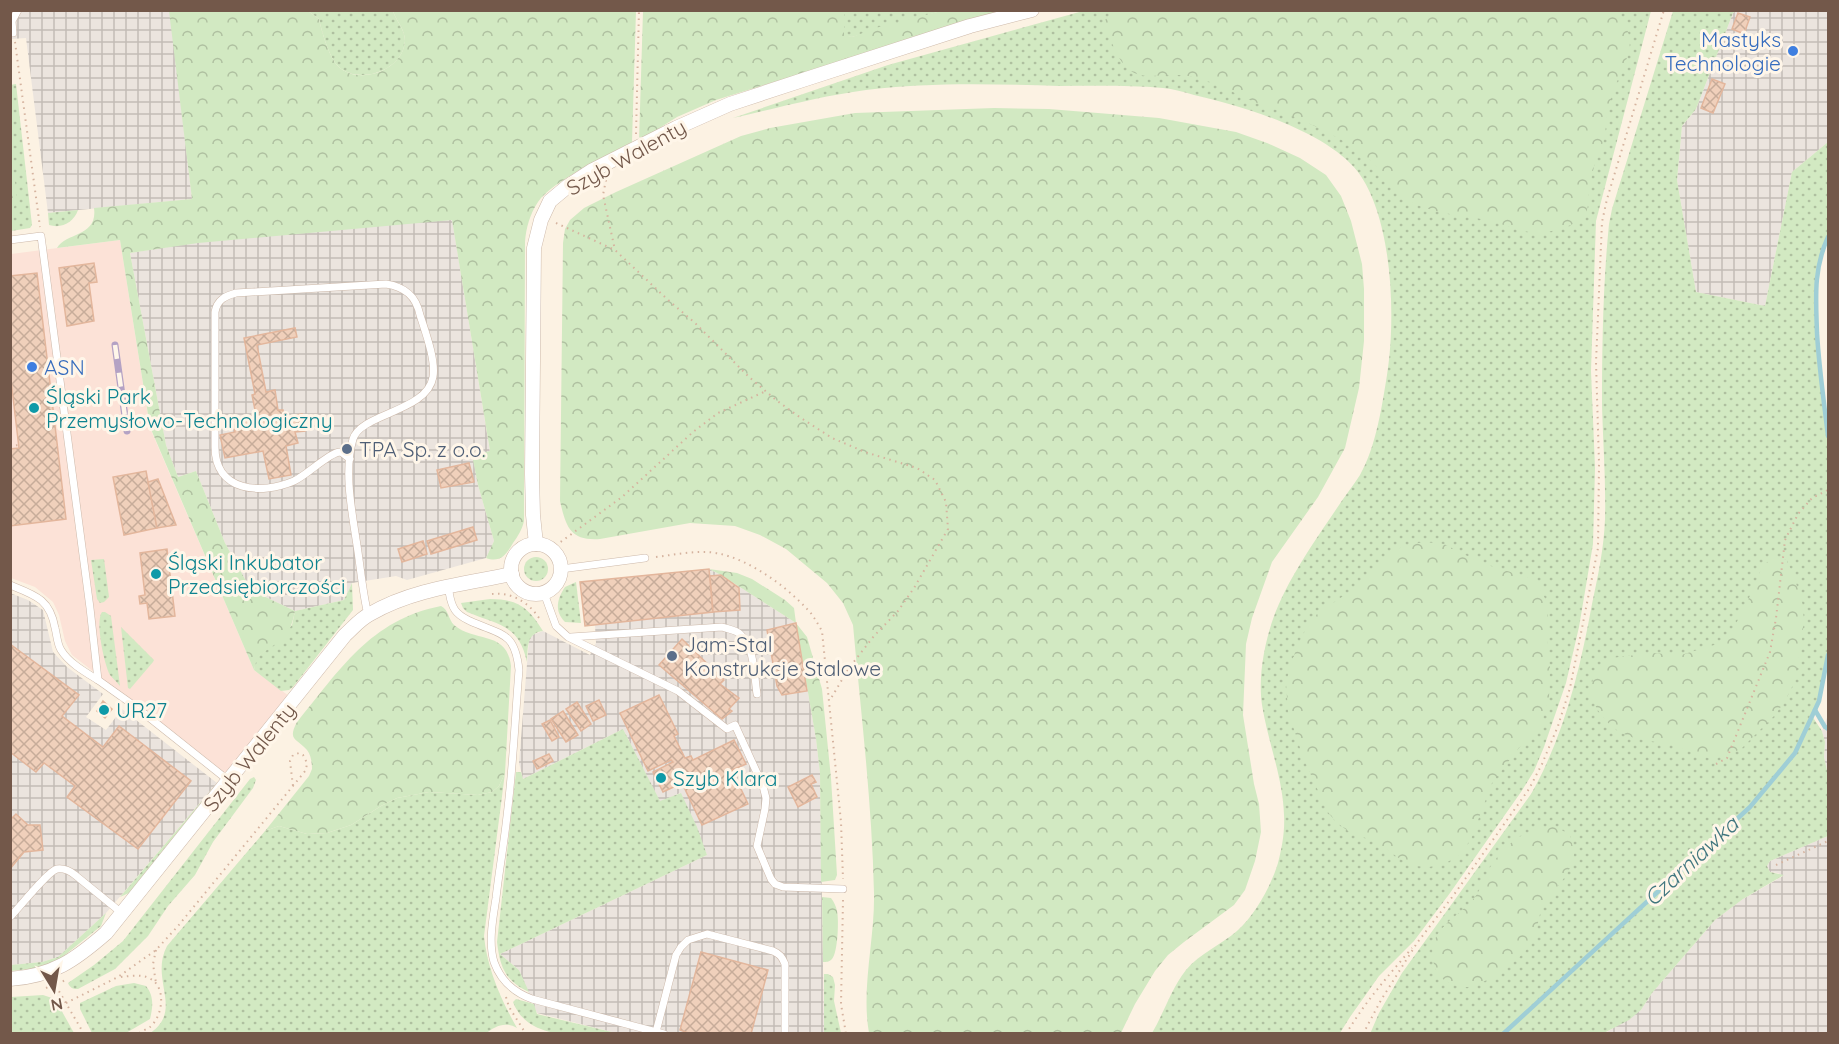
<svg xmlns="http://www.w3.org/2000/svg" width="1839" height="1044" viewBox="0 0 1839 1044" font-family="Quicksand,sans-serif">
<defs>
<pattern id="industrial-grid" width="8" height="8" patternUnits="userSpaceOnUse" patternTransform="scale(1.5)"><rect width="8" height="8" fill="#ebe4de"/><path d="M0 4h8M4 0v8" fill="none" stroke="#c3bcb6"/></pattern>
<pattern id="grass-dots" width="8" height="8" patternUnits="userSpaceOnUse" patternTransform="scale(1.5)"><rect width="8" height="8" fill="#d2e9c2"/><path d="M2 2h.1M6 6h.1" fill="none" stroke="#afc0a0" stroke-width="1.8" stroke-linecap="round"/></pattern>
<pattern id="forest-crowns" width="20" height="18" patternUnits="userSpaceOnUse" patternTransform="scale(1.5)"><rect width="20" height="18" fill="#d2e9c2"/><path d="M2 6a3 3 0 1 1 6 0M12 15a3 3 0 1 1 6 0" fill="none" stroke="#afc0a0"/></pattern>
<pattern id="building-cross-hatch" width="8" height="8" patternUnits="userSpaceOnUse" patternTransform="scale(1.5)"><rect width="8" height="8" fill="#f0d0bb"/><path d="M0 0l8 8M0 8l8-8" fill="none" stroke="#c7ac9a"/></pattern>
</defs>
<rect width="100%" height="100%" fill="#fcf2e3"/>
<polygon fill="#fce2d7" points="120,240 150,428 254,670 289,696 226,775 72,655 65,641 59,615 53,602 35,587 11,578 11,254"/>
<g fill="url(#industrial-grid)">
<polygon points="1737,10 1828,11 1828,142 1792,172 1765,306 1696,292 1677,180 1682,126 1696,109 1733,13"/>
<polygon points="10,11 170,11 192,199 48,213 26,38 11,39"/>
<polygon points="452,219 490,452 473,455 478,485 494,541 486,558 407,580 396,576 352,583 344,600 295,611 251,590 225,543 196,471 178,477 166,445 130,253 192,243"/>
<polygon points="709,569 721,575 796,623 816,739 820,773 824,1033 616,1033 537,1013 519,970 500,954 707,855 680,793 660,802 623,729 523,779 519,763 529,639 532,635 543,631 590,655 596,643 595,625 585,626 580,582"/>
<polygon points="10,593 28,600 43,610 53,652 67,667 103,694 86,717 106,730 122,709 217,783 106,913 58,957 42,962 11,965"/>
<polygon points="1828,715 1828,775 1824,757 1825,742 1822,731"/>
<polygon points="1828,836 1828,1033 1604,1034 1641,1010 1652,993 1715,920 1743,899 1783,876 1778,873 1770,872 1767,866 1770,861"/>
</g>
<g fill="url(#grass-dots)">
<path d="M302,11H393C396,21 405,29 405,41C403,71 359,85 339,67C329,58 322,32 319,19L308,11Z"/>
<polygon points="844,11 941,11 852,37 844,36"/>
<path d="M1083,11H1651L1596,221L1591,371L1595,468L1593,544L1579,627L1566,683L1544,747L1534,771L1521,792L1450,893L1414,941L1379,976L1350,1017L1340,1033H1152C1164,1013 1171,989 1186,970C1200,953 1221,945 1237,931C1255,915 1271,886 1278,863C1282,848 1285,831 1284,815C1283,778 1268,742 1262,705C1258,678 1264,645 1273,619C1287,580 1314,542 1337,508C1344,497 1353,486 1360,475C1376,447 1382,406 1387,375C1396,319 1393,219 1358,172C1326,131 1243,106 1194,95C1184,92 1173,89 1163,88C1128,85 1093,86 1059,86C995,84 930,82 866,90C821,96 777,108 733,118L888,65Z"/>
<path d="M1673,11H1737L1733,13L1696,109L1682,126L1677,180L1696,292L1765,306L1792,172L1828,142V237L1819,262L1815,288L1819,368L1828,436V655L1819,701L1812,716L1822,731L1825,742L1824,757L1828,775V836L1770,861L1767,866L1770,872L1784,875L1743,899L1715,920L1652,993L1641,1010L1629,1020L1604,1033L1370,1034L1379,1013L1402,973L1531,794C1564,736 1580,670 1592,604C1598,576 1604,548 1605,519C1606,481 1603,443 1602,406C1602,345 1603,284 1609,224L1612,209Z"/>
<polygon points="16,84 32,225 30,228 11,231 10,85"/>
<path d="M78,210C74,222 62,229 49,225L48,213Z"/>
<circle cx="536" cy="569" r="12"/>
<polygon points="104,559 109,597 104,602 100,603 97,599 91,560"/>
<path d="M576,582L581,623L565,622C554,611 557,599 565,587Z"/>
<polygon points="352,583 353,610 293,687 289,690 281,691 254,670 256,658 270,647 292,625 295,611 344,600"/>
<path d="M490,599C518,599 529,608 543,631C526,633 528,648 527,662C519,624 498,625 467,612L463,608L461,603Z"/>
<path d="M102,612H105L111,616L120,686C117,682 113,679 110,675C104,664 95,621 102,612Z"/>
<polygon points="121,627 154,660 153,662 130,689 128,688"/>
<path d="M623,729L660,801L681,793L697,827L707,855L500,954L519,970L529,992C505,981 500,967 497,942L516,772H521L523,779Z"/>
<path d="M505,773L484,936C487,968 501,1000 517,1028C505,1021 495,1026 485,1034H149C185,1010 149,980 167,946L265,831L279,826L307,834L327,833L351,825L381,806L397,798L429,792L478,795L492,792L499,786Z"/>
<path d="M254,777L256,780L253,788L213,842L195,875L168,906L148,936L115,969L78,989C73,989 70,988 68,983L94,965L123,941L250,779Z"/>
<polygon points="217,783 129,893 120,897"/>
<polygon points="106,913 101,926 60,959 38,968 11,971 11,965 42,962 58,957"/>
<polygon points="824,974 828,974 833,977 835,985 834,1001 841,1033 824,1033"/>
<path d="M134,983L146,986C154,996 153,1007 150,1019L126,1033H92L80,1009V1003L116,986Z"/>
<polygon points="43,995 55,999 74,1033 11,1033 11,997"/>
<path d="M516,999L534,1004L537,1014L616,1033H554C536,1029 520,1021 513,1002Z"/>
</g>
<g fill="url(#forest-crowns)">
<path d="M169,11H308L319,19C322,32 329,58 339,67C360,86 403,70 405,41C405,29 396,21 393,11H636L632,142C609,155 552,181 538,202C530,214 526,228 525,242L524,521C522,530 518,536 513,543C506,555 500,563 486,558L494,541L478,485L472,455L490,451L452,220L198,243L130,253L166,445L178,477L196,471L225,543L251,590L295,611C288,645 279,638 257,658L254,670L150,427L120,240L57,248C67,232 98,237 94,208L192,199Z"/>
<polygon points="643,11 844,11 844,35 852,37 879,27 941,11 1002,11 716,100 677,117 639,141"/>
<path d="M1124,11H1614C1640,38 1629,54 1616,84C1612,92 1611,102 1608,110C1606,121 1606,132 1603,142C1601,150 1596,158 1594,167C1592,174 1590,182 1589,189C1588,200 1590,211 1581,219C1572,227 1546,234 1534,233C1518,231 1501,223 1486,220C1462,215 1437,214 1415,204C1390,192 1383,169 1363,154C1336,134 1305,121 1274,109C1268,107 1262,106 1257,103C1236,94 1217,83 1194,77C1155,68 1132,94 1112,43C1109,35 1104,33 1102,23L1108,17Z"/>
<path d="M994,108L1049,109L1159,118L1236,132L1267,143L1300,158L1326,175L1341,196L1351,221L1362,264L1364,289V341L1359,388L1345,448L1318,497L1272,562L1252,618L1246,644L1243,715L1254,784L1259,804L1261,832L1255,861L1245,890L1234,905L1184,942L1168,955L1155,971L1135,1004L1121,1033H869C861,988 875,939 874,893C872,803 861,714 853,625L843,603L827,583L786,549L760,535L735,526L690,523L600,539C570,541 566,527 560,501L563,243L565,229L570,220L584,208L616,192L741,136L770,128L855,113Z"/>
<path d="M11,167C15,181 21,200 11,212Z"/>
<polygon points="1424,542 1444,544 1481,563 1533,579 1542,592 1548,605 1547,652 1550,667 1549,699 1541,724 1518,749 1492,783 1471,839 1464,849 1458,856 1444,864 1429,867 1415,866 1400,859 1378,843 1348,831 1336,822 1327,811 1303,757 1288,711 1286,683 1292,660 1303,634 1317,614 1352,590 1402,546"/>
<polygon points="1775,557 1787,560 1802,599 1804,622 1798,664 1793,685 1785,701 1775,715 1741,749 1724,756 1711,759 1672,745 1634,738 1619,732 1606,721 1597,709 1590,693 1594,674 1611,658 1652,653 1681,655 1714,645 1725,638 1734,627 1746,605 1763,565"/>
<polygon points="709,569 737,573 752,579 785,600 794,608 796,623 807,637 822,689 831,778 837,875 835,880 821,882 820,773 816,739 796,623 721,575"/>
<path d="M441,606C449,610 448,619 454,625C475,643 507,630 511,666L505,773L499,786L492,792L478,795L429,792L397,798L381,806L351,825L327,833L307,834L279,826L265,831L309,776L312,769C312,763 311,755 307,750C297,738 287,741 297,722C340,670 370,620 441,606Z"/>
<path d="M1555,826L1570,835C1571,841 1574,848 1574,853C1573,873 1554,889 1544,904C1537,916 1539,931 1531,943C1522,959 1487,984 1468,987C1459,988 1450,984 1443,979C1434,974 1431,955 1433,945C1439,922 1465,913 1477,894C1482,886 1485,877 1489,869C1505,843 1524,829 1555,826Z"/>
<path d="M822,897L831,898C834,902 836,906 837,911C839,919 838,953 832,959C829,962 827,962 823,962Z"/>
</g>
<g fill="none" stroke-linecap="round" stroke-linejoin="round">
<g stroke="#9fced6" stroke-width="4.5">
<path d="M1828,237C1813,270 1816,299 1817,333C1819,368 1824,402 1828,436"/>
<polyline points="1815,710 1825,727 1828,729"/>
<polyline points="1503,1034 1750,807 1795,753 1819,701 1828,655"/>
</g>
</g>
<g fill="url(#building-cross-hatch)" stroke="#e3b69c" stroke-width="1.5">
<polygon points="1738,13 1750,17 1744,34 1732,29"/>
<polygon points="1712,79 1725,84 1713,113 1701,108"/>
<polygon points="94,263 97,282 89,283 94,321 67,326 59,268"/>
<polygon points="37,273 66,519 10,526 10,449 19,448 10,372 10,276"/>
<polygon points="295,328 297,337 257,345 266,392 275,390 278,410 283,410 284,418 302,414 305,431 295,432 298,443 286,446 291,475 269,479 263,451 225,458 220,435 235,432 232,420 256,415 252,395 255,394 244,338"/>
<polygon points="469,463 474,482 441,488 437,470"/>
<polygon points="146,471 157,528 124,535 113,477"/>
<polygon points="158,479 176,525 157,528 148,482"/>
<polygon points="473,527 477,540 431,554 427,541"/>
<polygon points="423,541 427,554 402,562 398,549"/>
<polygon points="167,549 175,616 149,619 147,603 140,604 139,596 145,595 140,553"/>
<polygon points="709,569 713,612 585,626 580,582"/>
<polygon points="721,575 739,588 740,610 713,612 710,576"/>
<polygon points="796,623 807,691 782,695 777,686 767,630"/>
<polygon points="682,639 724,680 720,684 739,698 729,709 732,711 722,719 659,665"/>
<polygon points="10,644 79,695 62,716 103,747 119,726 191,781 138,849 67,797 75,786 44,763 36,772 10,752"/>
<polygon points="659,695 678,734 674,736 685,758 691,756 693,760 734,740 746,764 732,770 748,804 702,825 682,783 663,792 653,772 673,762 671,760 648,771 620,713"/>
<polygon points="599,700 606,715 593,721 586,706"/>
<polygon points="103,701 112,709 105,718 97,711"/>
<polygon points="577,702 591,724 581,731 566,709"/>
<polygon points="563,711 578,735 566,742 551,719"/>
<polygon points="550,720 559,737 552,741 542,724"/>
<polygon points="549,754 553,761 537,769 533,761"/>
<polygon points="812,775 816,782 811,784 817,797 798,807 788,787"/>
<polygon points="16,814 28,825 40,825 43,850 24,852 10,869 10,820"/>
<polygon points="701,952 768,970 751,1034 691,1034 680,1030"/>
</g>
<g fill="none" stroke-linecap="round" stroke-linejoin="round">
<defs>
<g id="service">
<polyline points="10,33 13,33 12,21 18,10"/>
<polyline points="10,240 41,236 90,608 98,680 136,707 229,781"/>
<path d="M350,459L341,452C331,451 307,475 294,481C261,495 215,492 215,447V312C217,300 225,296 236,293L386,284C405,287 416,296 420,315C425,331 436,360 433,377C427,412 361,413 353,439C343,473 353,517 358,552C361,573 363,594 368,615"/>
<polyline points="561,569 645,558"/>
<path d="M10,585C35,595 50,599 55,628C57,635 57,644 61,650C69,663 85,672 98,680"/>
<path d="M448,587C450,595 450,603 455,610C459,616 464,618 470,621C501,635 515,631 519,670C515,719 513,768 507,816C504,844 499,871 496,898C493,918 488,942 494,962C501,981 513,992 532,999L664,1034"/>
<polyline points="544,593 556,626 568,637 678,691 727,729 735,725 763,786 766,798 765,809 757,846 771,879 775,884 783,887 843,889"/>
<path d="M571,637L722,627C728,629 736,630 740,634C755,647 754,676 757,694"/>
<path d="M10,917C19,908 48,871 57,869C64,868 70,871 75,875L123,914"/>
<path d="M656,1032L676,955L681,947L688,940L707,934L773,951C780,954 782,957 785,964V1034"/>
</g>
<g id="minor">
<polyline points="536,544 533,515 532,474 534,248 541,220 550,201 568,186 591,171 676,128 730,104 806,79 970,26 1032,10"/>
<circle cx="536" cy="569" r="25"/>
<path d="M10,979C53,976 75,960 106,933L345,635C353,628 360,619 370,614C412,589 464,584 512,574"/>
</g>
</defs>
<use href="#service" stroke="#cdb9aa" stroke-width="8"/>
<use href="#minor" stroke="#cdb9aa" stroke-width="15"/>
<g stroke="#d5b39f" stroke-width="2" stroke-dasharray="1.5 4.5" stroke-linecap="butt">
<polyline points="15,42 40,227"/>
<polyline points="636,134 639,10"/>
<polyline points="606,180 603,195 615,250"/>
<polyline points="556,223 615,250 667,299 695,323 749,377 776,400 801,418 832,438 865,452 917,468 935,480 946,502 948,529 914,588 898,611 874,636 849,668 830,700"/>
<polyline points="10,446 19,445"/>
<polyline points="551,549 622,497 693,432 718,413 766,391"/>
<path d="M656,557C672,555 687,552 703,552C738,551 783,583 806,608C813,614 817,623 822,631L841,822L843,879"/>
<path d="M492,594C513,592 530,603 541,621"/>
<polyline points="1716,764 1727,758 1770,652 1776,618 1785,540 1798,514 1812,498 1828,490"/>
<polyline points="1776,865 1828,841"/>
<polyline points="843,900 841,1004 846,1034"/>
<polyline points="156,950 153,964 156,983"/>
<path d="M121,977C130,976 141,974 149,978C167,986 163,1016 150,1027C147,1029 142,1031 138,1034"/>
<polyline points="56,986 84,1034"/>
<polyline points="46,988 66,980"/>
<polyline points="506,997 509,1007 526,1034"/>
<polyline points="66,1003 118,977 156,950 178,926 306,770 307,763 303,755 299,753 293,755 290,761 293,786"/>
<path d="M1346,1034C1365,1002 1388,976 1412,948"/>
<polyline points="1363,1034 1381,1000 1417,943 1453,896 1529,789 1542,764 1558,726 1570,688 1598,548 1599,463 1596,362 1602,222 1607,199 1664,10"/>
</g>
<use href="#service" stroke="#fff" stroke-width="7"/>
<use href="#minor" stroke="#fff" stroke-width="14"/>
<defs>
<polyline id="rail" points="115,345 127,431"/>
</defs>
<use href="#rail" stroke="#b4a2c4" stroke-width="7"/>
<use href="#rail" stroke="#fff6e9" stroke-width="4.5" stroke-dasharray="14" stroke-linecap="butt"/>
</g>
<g fill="#3f7fe0" stroke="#fff6e9" stroke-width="2">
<circle cx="1793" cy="51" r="6"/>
<circle cx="32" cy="367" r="6"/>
</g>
<g fill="#0f9aa8" stroke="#fff6e9" stroke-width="2">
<circle cx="34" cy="408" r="6"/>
<circle cx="156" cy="574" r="6"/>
<circle cx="104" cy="710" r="6"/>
<circle cx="661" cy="778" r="6"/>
</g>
<g fill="#5c6f8a" stroke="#fff6e9" stroke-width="2">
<circle cx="347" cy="449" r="6"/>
<circle cx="672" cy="656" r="6"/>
</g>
<g text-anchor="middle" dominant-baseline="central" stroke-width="6" stroke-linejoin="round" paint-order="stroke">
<g font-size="21" fill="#366cbe" stroke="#fff6e9" text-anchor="end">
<text x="1781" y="39">Mastyks<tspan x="1781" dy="24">Technologie</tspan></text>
<text x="44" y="367" text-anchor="start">ASN</text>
</g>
<g font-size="21" fill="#73584a" stroke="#fff6e9">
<text transform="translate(626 157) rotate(-29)">Szyb Walenty</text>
<text transform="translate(249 757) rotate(-51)">Szyb Walenty</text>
</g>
<g font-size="21" fill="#0d838f" stroke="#fff6e9" text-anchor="start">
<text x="46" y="396">Śląski Park<tspan x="46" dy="24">Przemysłowo-Technologiczny</tspan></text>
<text x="168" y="562">Śląski Inkubator<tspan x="168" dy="24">Przedsiębiorczości</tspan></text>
<text x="116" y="710">UR27</text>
<text x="673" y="778">Szyb Klara</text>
</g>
<g font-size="21" fill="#4e5e75" stroke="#fff6e9" text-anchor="start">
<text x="359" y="449">TPA Sp. z o.o.</text>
<text x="684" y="644">Jam-Stal<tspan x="684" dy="24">Konstrukcje Stalowe</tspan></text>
</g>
<g font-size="22" font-style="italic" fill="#41767f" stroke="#fff6e9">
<text transform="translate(1691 861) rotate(-43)">Czarniawka</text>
</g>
</g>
<rect width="1839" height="1044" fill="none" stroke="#73584a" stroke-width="24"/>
<g transform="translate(54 990) rotate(169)" stroke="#fff6e9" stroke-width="4.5" paint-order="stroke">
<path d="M0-4.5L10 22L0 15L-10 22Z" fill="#73584a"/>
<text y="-9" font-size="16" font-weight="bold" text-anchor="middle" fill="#73584a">N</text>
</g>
</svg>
